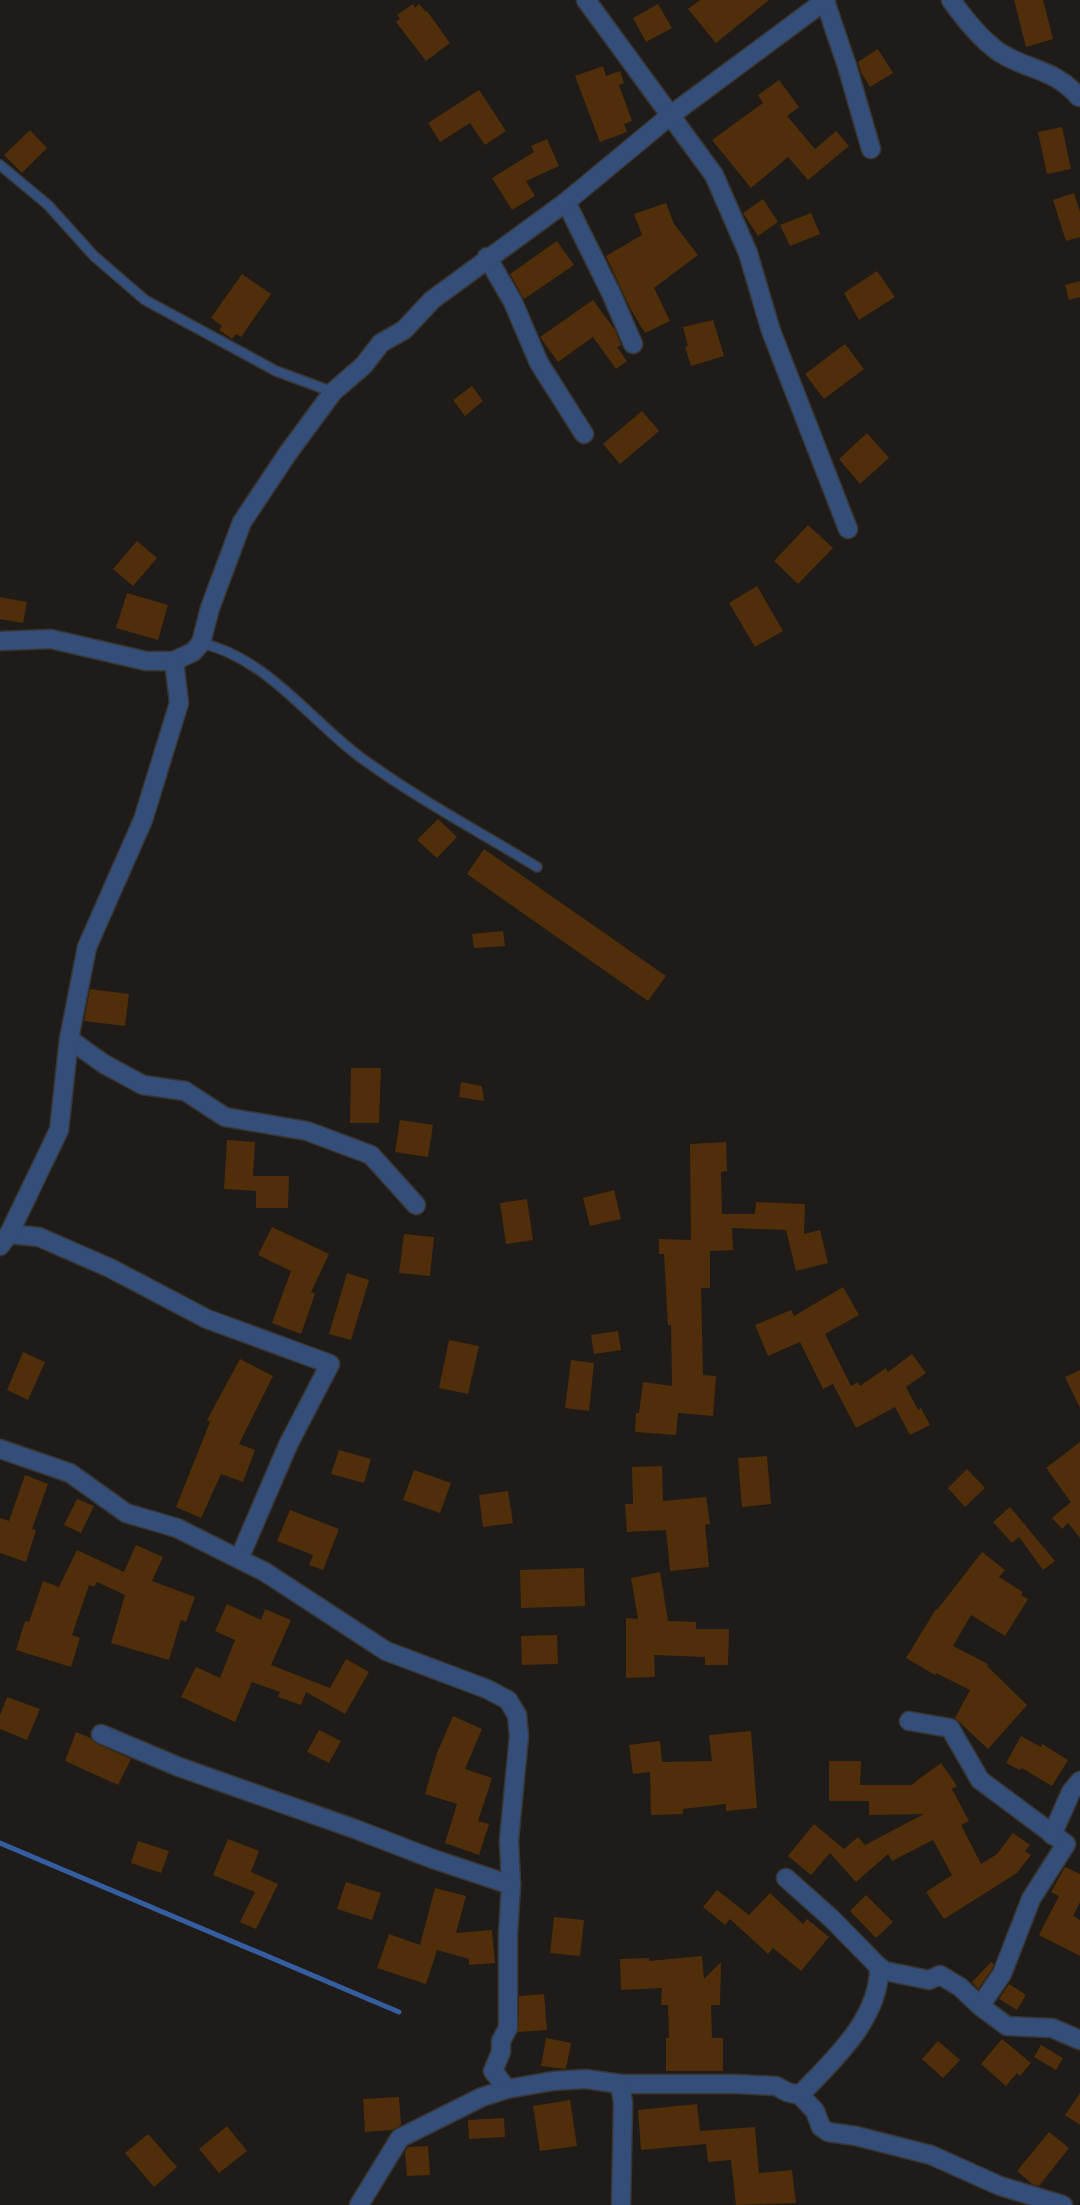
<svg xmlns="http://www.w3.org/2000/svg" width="1080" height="2205" viewBox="0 0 1080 2205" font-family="'Asap Condensed',sans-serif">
<rect width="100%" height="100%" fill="#1e1b19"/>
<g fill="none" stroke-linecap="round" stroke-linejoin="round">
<polyline stroke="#355ea0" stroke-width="5" points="0,1843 399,2012"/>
</g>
<g fill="#502e09">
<polygon points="700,0 769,0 716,43 688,9"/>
<polygon points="1014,0 1043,0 1053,39 1026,47"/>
<polygon points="413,4 415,8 419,4 426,12 427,11 450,43 426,61 396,22 400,19 397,15"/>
<polygon points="658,4 672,28 646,42 633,18"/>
<polygon points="878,49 893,73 870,87 861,72 858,62"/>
<polygon points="603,66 606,76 620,71 624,83 619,85 632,121 624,124 627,132 600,142 575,76"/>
<polygon points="779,80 799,107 787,116 815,149 836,131 849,146 808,180 788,157 751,188 712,140 763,103 758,95"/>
<polygon points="479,90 506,131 485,145 470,123 440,142 428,123"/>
<polygon points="1062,127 1071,169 1047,174 1038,132"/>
<polygon points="30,130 47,148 22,173 4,155"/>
<polygon points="547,139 559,166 526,181 535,196 512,210 492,178 534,152 531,146"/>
<polygon points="1074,193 1080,212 1080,237 1066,241 1053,200"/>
<polygon points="763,199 778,222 758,236 743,213"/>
<polygon points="666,203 674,224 698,255 654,288 670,321 645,333 631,310 606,256 642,235 634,214"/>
<polygon points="811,213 820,234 790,246 780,225"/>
<polygon points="557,241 574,265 524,299 510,274"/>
<polygon points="877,271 895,297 859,320 844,293"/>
<polygon points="242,274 271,294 241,337 236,334 232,339 219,330 222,326 211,318"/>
<polygon points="1080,281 1080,297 1069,300 1065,285"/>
<polygon points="593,300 615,330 621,345 617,347 627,361 616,369 593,337 558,362 540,337"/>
<polygon points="713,320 724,356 691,366 685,347 688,346 683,327"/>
<polygon points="845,344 864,369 824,399 805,374"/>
<polygon points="472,386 483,401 465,416 453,400"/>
<polygon points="642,411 659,431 620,464 603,444"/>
<polygon points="867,433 889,458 860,484 839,459"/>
<polygon points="808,525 833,548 798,584 774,561"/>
<polygon points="137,541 157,558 133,586 113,569"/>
<polygon points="757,586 783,631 755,647 729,603"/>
<polygon points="127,593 168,605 158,640 116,628"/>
<polygon points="0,597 27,602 23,623 0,619"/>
<polygon points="438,819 457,837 437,858 417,840"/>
<polygon points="484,849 666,976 648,1001 467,874"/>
<polygon points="503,931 505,946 474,948 472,934"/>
<polygon points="90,989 129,994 125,1026 84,1021"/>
<polygon points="351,1068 381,1068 379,1123 350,1123"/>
<polygon points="461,1082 482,1086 484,1101 459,1097"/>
<polygon points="400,1120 433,1125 428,1157 395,1152"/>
<polygon points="227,1140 255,1142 253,1176 289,1176 288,1208 256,1208 256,1191 224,1189"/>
<polygon points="726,1142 727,1171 721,1172 722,1214 755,1214 756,1202 805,1204 804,1234 820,1230 828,1263 796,1271 786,1230 732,1228 733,1250 710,1251 710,1288 701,1288 703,1375 716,1376 713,1416 678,1413 676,1435 635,1432 636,1413 639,1413 643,1382 672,1386 671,1325 668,1325 664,1254 659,1254 659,1239 691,1240 690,1144"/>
<polygon points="614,1190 621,1219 590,1226 583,1198"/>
<polygon points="527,1199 533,1240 506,1244 500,1203"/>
<polygon points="272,1227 329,1254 311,1292 315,1294 301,1334 272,1323 291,1271 258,1255"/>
<polygon points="404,1234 434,1237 430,1276 399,1273"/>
<polygon points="347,1273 369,1280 351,1340 329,1334"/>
<polygon points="843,1287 859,1315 825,1334 851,1386 858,1382 860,1386 886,1368 888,1372 912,1354 926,1373 906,1387 918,1410 921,1408 930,1425 910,1435 895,1407 856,1428 833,1384 823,1389 800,1342 768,1356 755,1325 791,1310 794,1316"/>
<polygon points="618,1331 621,1350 594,1354 591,1335"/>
<polygon points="449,1340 479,1346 468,1394 439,1388"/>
<polygon points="23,1352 45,1362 28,1400 7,1390"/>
<polygon points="240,1359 273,1376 239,1444 255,1450 243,1482 221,1474 201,1518 176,1507 210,1422 207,1420"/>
<polygon points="571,1360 594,1363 589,1411 565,1408"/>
<polygon points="1080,1370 1080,1408 1065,1377"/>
<polygon points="1080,1442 1080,1538 1068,1523 1062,1529 1052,1518 1071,1502 1046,1468"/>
<polygon points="339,1450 371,1459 364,1483 331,1474"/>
<polygon points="767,1456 771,1504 742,1507 738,1458"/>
<polygon points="662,1466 663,1501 706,1497 710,1524 705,1525 709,1567 670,1571 666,1530 627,1532 625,1504 633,1504 632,1467"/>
<polygon points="967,1469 985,1488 965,1507 948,1488"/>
<polygon points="414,1470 451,1483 440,1513 403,1500"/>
<polygon points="25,1475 48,1484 32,1529 36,1530 26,1562 0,1553 0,1518 9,1521"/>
<polygon points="508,1491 513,1523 483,1527 479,1495"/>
<polygon points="77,1499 94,1506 81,1533 64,1525"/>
<polygon points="1010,1507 1055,1561 1043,1570 1019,1537 1012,1543 993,1522"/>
<polygon points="290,1510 339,1529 323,1570 309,1565 313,1555 277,1541"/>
<polygon points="136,1545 163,1557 152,1581 195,1597 186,1622 181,1620 169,1660 111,1643 125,1595 97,1582 94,1587 89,1585 72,1635 80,1638 71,1667 16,1650 25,1621 29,1622 43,1581 59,1587 77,1550 124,1572"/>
<polygon points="982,1552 1005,1570 999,1577 1023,1592 1021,1595 1028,1599 1005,1636 971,1615 953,1646 988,1664 987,1666 1027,1705 988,1749 955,1718 970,1690 936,1673 935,1675 906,1658 936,1609 937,1610"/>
<polygon points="584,1568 585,1606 521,1608 520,1570"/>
<polygon points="660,1572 668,1621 696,1622 696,1629 729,1629 728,1665 705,1665 705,1657 654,1655 655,1677 626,1678 626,1618 638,1619 631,1578"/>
<polygon points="227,1604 261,1620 265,1609 291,1620 271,1665 330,1688 346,1659 369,1672 345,1714 306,1692 301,1705 278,1697 280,1692 252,1682 235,1722 181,1697 196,1667 220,1678 235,1640 215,1631"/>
<polygon points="557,1635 558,1664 522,1665 521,1636"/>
<polygon points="7,1697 40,1709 27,1740 0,1729 0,1715"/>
<polygon points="453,1716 482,1729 465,1769 492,1778 478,1821 489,1824 479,1855 445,1843 457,1804 425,1794 437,1753"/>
<polygon points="319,1730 341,1741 329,1763 307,1752"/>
<polygon points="751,1731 757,1808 726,1811 726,1804 683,1809 683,1814 651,1815 650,1772 633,1774 629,1745 660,1741 662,1762 712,1761 709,1735"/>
<polygon points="76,1732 91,1738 97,1744 131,1759 118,1785 65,1761"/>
<polygon points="1021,1736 1041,1747 1042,1744 1068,1760 1052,1786 1022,1768 1020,1770 1006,1763"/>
<polygon points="829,1761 861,1761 860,1785 911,1785 941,1763 957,1786 952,1789 969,1821 961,1825 981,1864 997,1854 1013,1833 1030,1845 1025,1851 1031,1855 1017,1873 944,1919 926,1892 952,1875 933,1840 892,1861 888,1854 856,1882 830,1853 811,1875 788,1856 814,1824 844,1849 858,1837 865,1845 924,1814 869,1815 869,1801 829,1801"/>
<polygon points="228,1839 259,1851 251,1872 278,1884 256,1929 240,1922 255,1892 213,1875"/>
<polygon points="138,1841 169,1851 161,1873 131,1863"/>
<polygon points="1065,1867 1080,1874 1080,1902 1073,1916 1080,1920 1080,1956 1039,1935 1059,1896 1051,1892"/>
<polygon points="346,1882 381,1893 372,1920 337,1909"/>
<polygon points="435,1888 466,1896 456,1933 492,1930 495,1963 469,1965 469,1959 437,1950 426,1984 377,1968 389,1934 420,1945"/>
<polygon points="717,1890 749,1915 770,1893 803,1924 807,1919 829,1937 801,1971 773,1948 768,1954 730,1919 725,1925 703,1907"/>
<polygon points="866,1895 893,1922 876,1938 850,1911"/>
<polygon points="554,1917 584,1920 580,1956 550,1953"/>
<polygon points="702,1956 704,1979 721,1962 720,2005 711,2005 712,2038 723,2038 723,2071 666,2071 666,2038 669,2038 668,2005 661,2005 662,1988 621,1990 620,1959 649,1958 649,1961"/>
<polygon points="991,1962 994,1964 992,1969 978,1989 972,1982"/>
<polygon points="1009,1984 1026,1995 1017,2010 999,1999"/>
<polygon points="544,1994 547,2030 518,2032 519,1996"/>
<polygon points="546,2038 571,2043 566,2069 541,2066"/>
<polygon points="1002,2039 1031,2063 1020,2076 1017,2073 1006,2086 981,2064"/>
<polygon points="938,2041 960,2060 943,2078 922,2059"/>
<polygon points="1041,2045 1063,2058 1056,2070 1034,2057"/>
<polygon points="1080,2093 1080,2125 1065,2115"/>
<polygon points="399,2097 401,2125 392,2130 365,2132 363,2099"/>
<polygon points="570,2100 577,2146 540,2151 533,2106"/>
<polygon points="697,2104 700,2131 755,2127 759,2173 792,2170 796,2203 736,2205 731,2160 708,2162 706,2144 641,2150 638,2110"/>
<polygon points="504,2118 505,2137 469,2139 468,2120"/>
<polygon points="227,2126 247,2151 219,2173 199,2149"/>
<polygon points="1049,2132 1069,2148 1039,2186 1032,2184 1017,2171"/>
<polygon points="148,2134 177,2167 154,2187 125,2153"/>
<polygon points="428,2146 430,2175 407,2176 405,2151 408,2147"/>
</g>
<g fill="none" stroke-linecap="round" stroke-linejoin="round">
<defs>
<g id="lane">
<polyline points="0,165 48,205 94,256 145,300 276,371 333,392"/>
<path d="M201,643C267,658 309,719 360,757C416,798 478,831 537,867"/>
</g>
<g id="street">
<polyline points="586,0 714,175 748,253 771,331 848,529"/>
<path d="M951,0C964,18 980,39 999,52C1028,71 1054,68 1079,97"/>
<polyline points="825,1 847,66 871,149"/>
<polyline points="566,202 611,293 633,344"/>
<polyline points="487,257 513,302 539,363 584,434"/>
<polyline points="0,641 51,639 146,661 174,661 193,652 201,643 210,608 242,522 288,453 333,392 364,365 381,343 404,330 432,300 566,202 671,115 826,0"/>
<polyline points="69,1039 104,1064 143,1085 185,1091 225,1117 307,1131 371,1155 416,1205"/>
<polyline points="9,1234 39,1237 110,1268 207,1319 330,1364 288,1445 239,1559"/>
<polyline points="0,1246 9,1234 59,1130 69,1039 87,947 143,820 179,703 174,661"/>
<polyline points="0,1449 70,1473 126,1513 177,1528 265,1572 386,1651 487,1689 508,1700 517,1715 519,1736 509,1840 511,1885 508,1935 508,2028 501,2041 501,2052 493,2071 507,2089 553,2081 586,2079 620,2084 736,2084 776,2086 787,2092 800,2095 815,2111 821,2127 828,2132 856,2136 931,2155 1000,2186 1063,2205"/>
<polyline points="909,1721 950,1728 980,1780 1066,1844 1031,1899 1002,1974 980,2006 1007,2026 1052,2028 1080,2040"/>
<polyline points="101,1734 179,1767 355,1829 433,1859 511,1885"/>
<polyline points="1052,1835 1071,1792 1080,1781"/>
<polyline points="786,1878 832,1919 879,1967 885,1971 929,1980 940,1975 960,1987 980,2006"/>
<polyline points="620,2084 623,2103 621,2205"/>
<path d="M800,2095C833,2060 880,2019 879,1967"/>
<polyline points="359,2205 400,2138 482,2097 507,2089"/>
</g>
</defs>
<use href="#lane" stroke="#393634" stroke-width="12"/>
<use href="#street" stroke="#393634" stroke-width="21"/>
<use href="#lane" stroke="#334e79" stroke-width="9"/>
<use href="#street" stroke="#334e79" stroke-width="18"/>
</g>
</svg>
